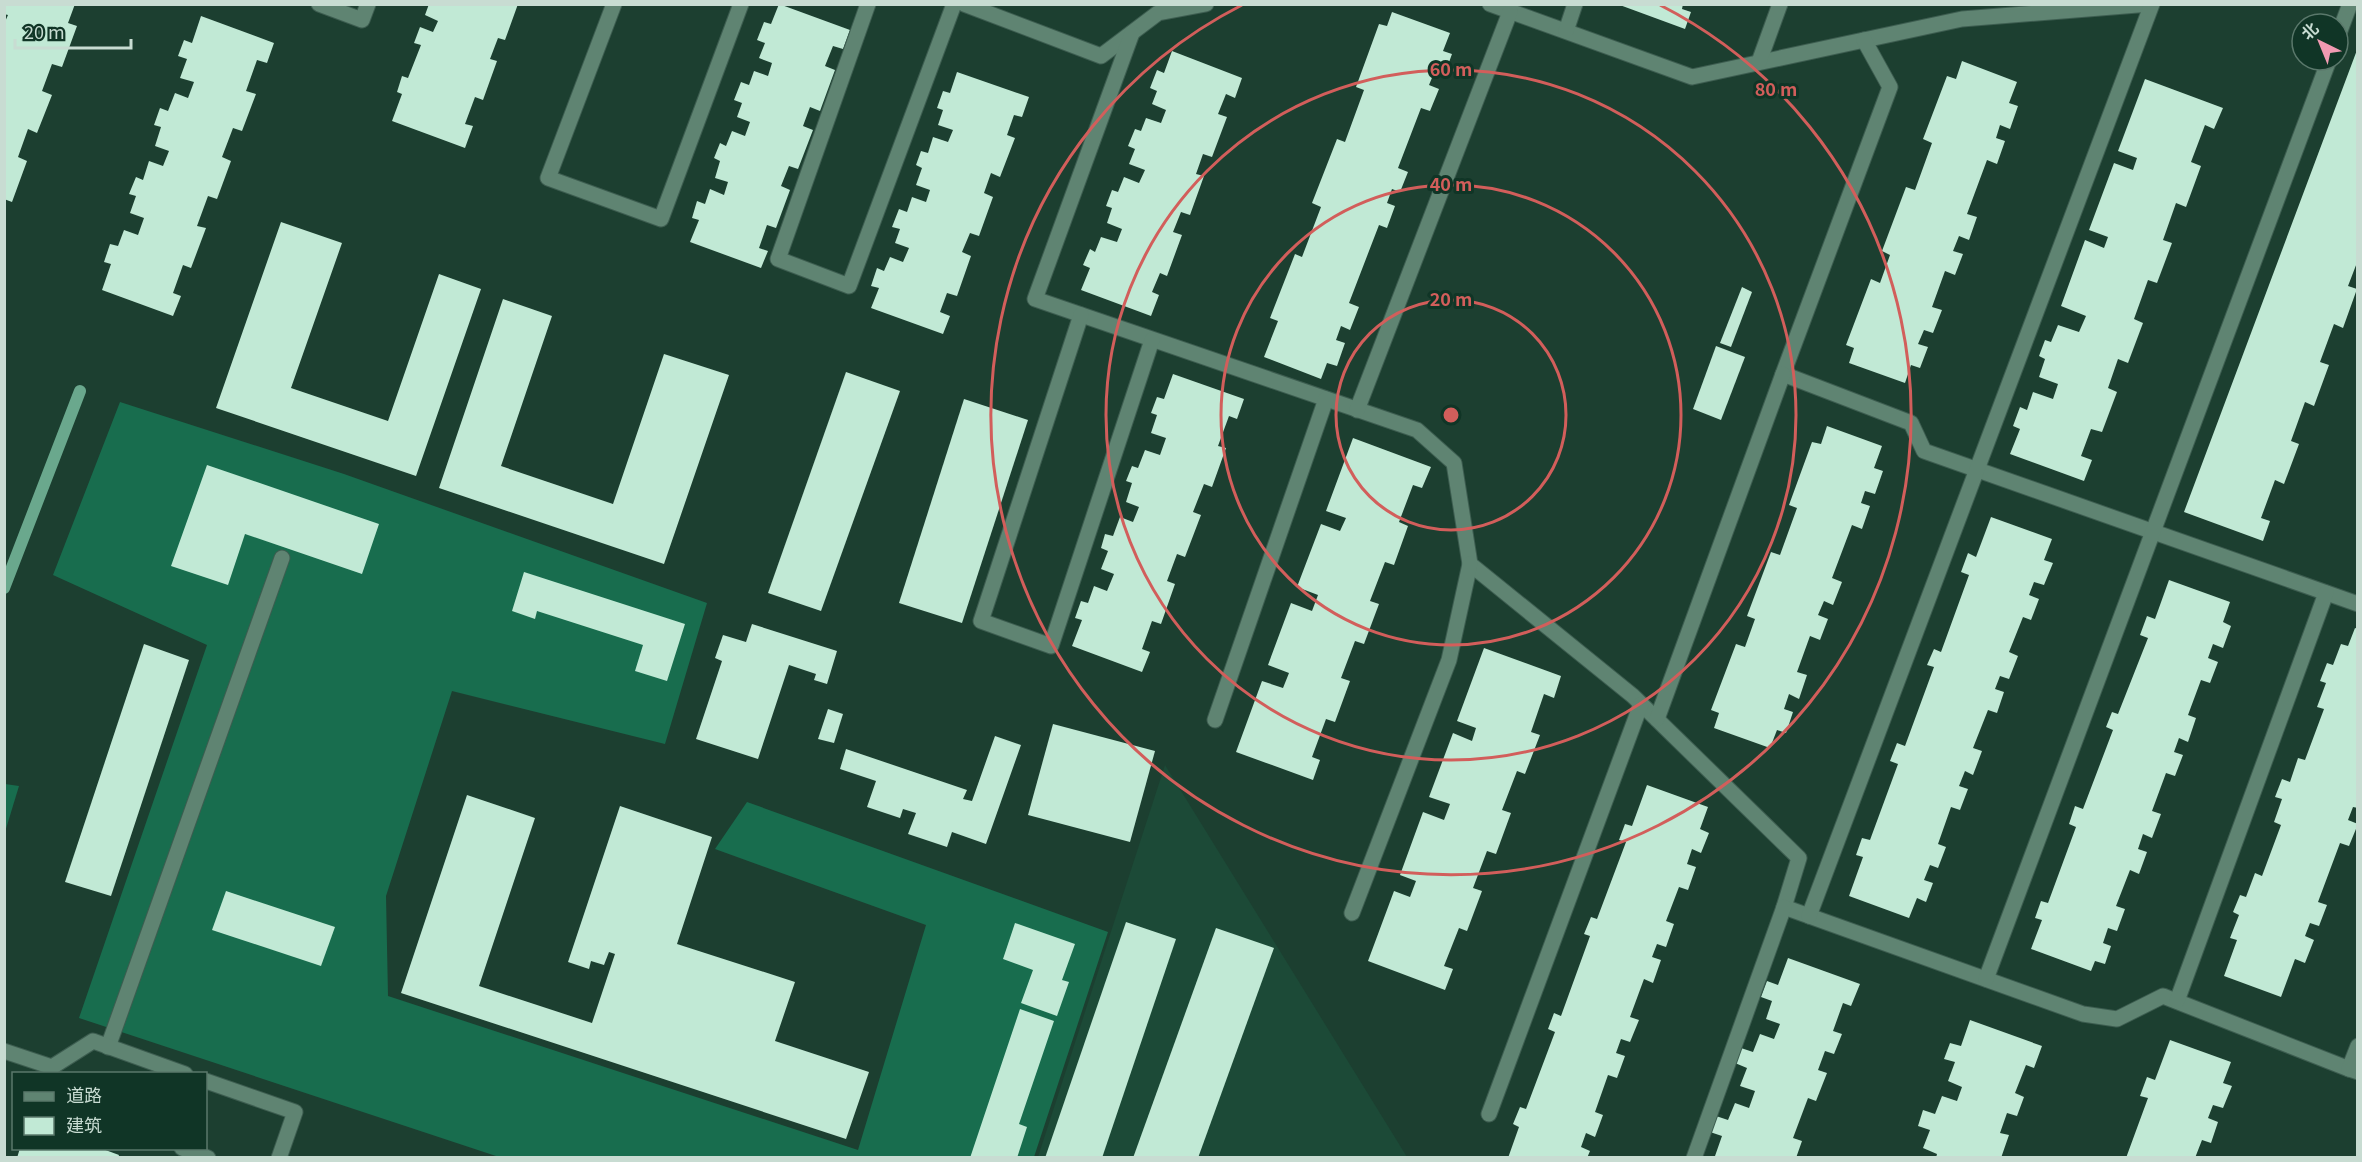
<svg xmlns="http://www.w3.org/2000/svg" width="2362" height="1162" viewBox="0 0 2362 1162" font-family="Georgia,'Noto Sans SC',serif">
<rect width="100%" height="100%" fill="#1c3f30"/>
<polygon fill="#1c4a37" points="1165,765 1407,1157 1038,1157"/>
<g fill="#186d4e">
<polygon points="120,402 344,474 707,603 665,744 452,691 386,896 388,996 858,1150 926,925 715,849 747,802 1108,932 1034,1157 499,1157 79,1018 207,645 53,575"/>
<polygon points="5,784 19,786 5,832 4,784"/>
</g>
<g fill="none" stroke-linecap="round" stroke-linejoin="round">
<polyline stroke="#6aa88d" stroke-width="12" points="4,588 80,391"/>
</g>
<g fill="#c1e9d5">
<polygon points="4,4 75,4 68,23 77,26 62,67 52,64 42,91 52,95 37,133 28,129 18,157 27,161 12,202 4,199 4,24 8,15 4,14"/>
<polygon points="429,4 518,4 505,40 498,38 490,59 497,61 483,100 475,97 465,124 473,126 465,148 392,121 402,94 397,92 402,76 408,78 421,45 414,43 420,27 433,32 438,21 425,15"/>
<polygon points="779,4 850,30 843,49 833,46 825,66 835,70 820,111 810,107 803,126 813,130 798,169 789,166 781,186 790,190 776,228 767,225 759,248 768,251 761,268 690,242 699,220 692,218 697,201 705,204 710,189 724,195 728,182 715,178 720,161 714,158 720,143 726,146 732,131 745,136 750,122 737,117 742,103 734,100 741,82 749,85 754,71 768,76 772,63 759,58 765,43 757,40 764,22 771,24"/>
<polygon points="1617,4 1683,4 1682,9 1691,12 1685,29"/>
<polygon points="1392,12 1450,33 1443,51 1452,54 1444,76 1434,73 1429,85 1439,89 1430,111 1421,108 1398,168 1408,172 1400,192 1392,189 1387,203 1395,206 1387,228 1379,225 1349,303 1359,307 1350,330 1341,326 1336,340 1345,343 1337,366 1327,363 1321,379 1264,357 1278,321 1270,318 1295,254 1302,257 1321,207 1312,203 1337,139 1345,142 1364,90 1356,87 1379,24 1387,26"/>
<polygon points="201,16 274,43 267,63 257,60 246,91 256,94 242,131 233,128 222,157 231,161 217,199 208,196 197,226 206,228 191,268 183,265 173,293 181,296 173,316 102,290 111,264 104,262 110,244 118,246 124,230 138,235 144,218 130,213 136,196 129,194 136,177 143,180 149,161 163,166 169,151 155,146 161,127 154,125 160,108 168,111 175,93 188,98 194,82 180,78 187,59 178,56 184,40 192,43"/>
<polygon points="2357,50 2358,260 2348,286 2357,289 2343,328 2334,324 2320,362 2329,365 2314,406 2305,402 2291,441 2299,444 2284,484 2275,480 2261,518 2270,521 2263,541 2184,512"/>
<polygon points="1172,51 1242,78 1235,98 1226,94 1218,114 1227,117 1212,157 1203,154 1196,174 1204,176 1190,215 1181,212 1173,232 1182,235 1167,276 1160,273 1152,292 1159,295 1151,316 1081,290 1090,268 1083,265 1090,249 1095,252 1101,237 1117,242 1122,229 1107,223 1112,208 1106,206 1112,190 1118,192 1124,177 1139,183 1145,170 1129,164 1135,149 1128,146 1135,129 1141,131 1146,118 1161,123 1166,110 1152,104 1157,91 1150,88 1157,70 1164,73"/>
<polygon points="1962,61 2017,82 2009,103 2018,106 2010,129 2000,125 1996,138 2005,141 1997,164 1987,160 1967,214 1977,217 1969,240 1959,236 1953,251 1963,254 1955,275 1945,271 1932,307 1942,310 1933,333 1924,330 1918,344 1928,347 1920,368 1911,365 1905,383 1849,363 1854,348 1846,345 1871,279 1880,283 1890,255 1882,251 1906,187 1915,190 1932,143 1923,139 1947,76 1956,79"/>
<polygon points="957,72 1029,97 1022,117 1014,115 1007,135 1015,138 1000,177 991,173 984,193 993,197 979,236 970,233 962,252 971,256 957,296 947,293 940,312 950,316 943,334 871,308 879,288 871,286 877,268 884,271 890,257 903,262 909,248 895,243 900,229 892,227 899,209 907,212 912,197 926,202 930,190 916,185 922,168 916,165 921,151 928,153 933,137 948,142 953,130 938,125 943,110 937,108 943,91 950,93"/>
<polygon points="2145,79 2223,108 2214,129 2205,125 2191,162 2201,166 2186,207 2176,203 2163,240 2172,243 2157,283 2148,280 2134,319 2143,323 2128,363 2118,359 2108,388 2117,392 2102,432 2091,429 2081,456 2092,460 2084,481 2010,454 2020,429 2013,426 2020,407 2027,410 2033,392 2053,399 2058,384 2039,377 2045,359 2039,356 2045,340 2051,342 2058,325 2079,332 2086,316 2061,306 2085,240 2104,248 2108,237 2089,230 2114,163 2133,170 2137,158 2118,151"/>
<polygon points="281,222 342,243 291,388 388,421 439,274 481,289 416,476 216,408"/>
<polygon points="1742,287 1752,292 1731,347 1720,343"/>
<polygon points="503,299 552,316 501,466 613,504 664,354 729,375 664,564 439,488"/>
<polygon points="1716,346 1745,357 1721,420 1693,409"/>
<polygon points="846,372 900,391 821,611 768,593"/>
<polygon points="1173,374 1244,399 1237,419 1229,416 1218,446 1226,448 1212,487 1204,484 1193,512 1201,515 1185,557 1177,554 1167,581 1175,584 1161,624 1152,621 1142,649 1150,652 1142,672 1072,646 1082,620 1075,618 1081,601 1088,603 1094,586 1107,591 1114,574 1101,569 1108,551 1101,548 1105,534 1113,536 1120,517 1133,522 1139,507 1126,502 1132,483 1126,481 1132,466 1138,468 1145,450 1160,455 1166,438 1151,433 1157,415 1151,413 1157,397 1164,399"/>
<polygon points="964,399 1028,420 962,623 899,603"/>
<polygon points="1827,426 1882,446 1874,468 1883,471 1875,494 1865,491 1861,503 1870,506 1862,529 1852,525 1832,578 1842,582 1833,605 1824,601 1818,615 1828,619 1820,640 1810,636 1797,672 1807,675 1799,699 1789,694 1784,709 1793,712 1786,733 1777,730 1770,748 1714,728 1719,713 1711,710 1736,644 1745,647 1755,619 1747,616 1771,552 1780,555 1797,508 1789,505 1812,442 1821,444"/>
<polygon points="1353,438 1431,467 1422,488 1413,485 1399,522 1408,526 1394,565 1385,562 1370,601 1379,604 1364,644 1355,641 1341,678 1350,681 1335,722 1326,719 1312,757 1320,760 1313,780 1236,752 1262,681 1283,688 1289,673 1268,665 1291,603 1312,611 1318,595 1297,587 1321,524 1340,531 1346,518 1326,511"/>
<polygon points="207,465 379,524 362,574 245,534 228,585 171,566"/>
<polygon points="1991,517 2052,539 2044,560 2053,563 2044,585 2034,582 2029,595 2039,599 2031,620 2023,617 2009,652 2018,656 2009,679 2000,676 1995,689 2004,692 1997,713 1988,710 1973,748 1982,751 1973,775 1965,771 1959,786 1968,789 1960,810 1951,807 1938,844 1946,847 1938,868 1930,865 1924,880 1933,883 1926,902 1917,898 1909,918 1849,896 1863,857 1856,855 1862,838 1870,840 1898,764 1890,761 1897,743 1905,746 1934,667 1927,665 1934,649 1941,652 1969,575 1961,572 1968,553 1976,557"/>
<polygon points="524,572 685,624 667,681 635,671 643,645 537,611 535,619 512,611"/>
<polygon points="2169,580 2230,602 2223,622 2231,626 2223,648 2213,644 2208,658 2218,662 2210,683 2201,680 2188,715 2196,718 2188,742 2179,738 2174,752 2183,755 2175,776 2166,773 2152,811 2161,814 2152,838 2143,834 2138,849 2147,852 2139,874 2130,870 2116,906 2125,909 2117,931 2108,928 2103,943 2111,946 2105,964 2095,961 2091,971 2031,949 2042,920 2035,918 2041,901 2048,903 2076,827 2069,824 2075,806 2083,809 2113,730 2106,727 2112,712 2118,714 2148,638 2140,635 2147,616 2155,619"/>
<polygon points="752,624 837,651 827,684 814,680 816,674 789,665 758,759 696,739 722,661 715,658 723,635 746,642"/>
<polygon points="2355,628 2358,629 2358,808 2353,807 2348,820 2358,824 2349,846 2340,843 2318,902 2327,905 2319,926 2310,923 2305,936 2314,940 2305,963 2295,959 2281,997 2224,976 2237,940 2230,938 2239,915 2233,912 2240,895 2246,897 2255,873 2262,876 2281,825 2274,822 2282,799 2275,797 2282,779 2290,782 2298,758 2305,760 2324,709 2317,707 2326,683 2320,681 2327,663 2333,665 2341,644 2348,646"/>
<polygon points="144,644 189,660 111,896 65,882"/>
<polygon points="1484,648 1561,676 1554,698 1544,694 1531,732 1540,735 1525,774 1517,771 1502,810 1511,813 1496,854 1487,851 1473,888 1482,891 1467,931 1459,928 1444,966 1453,969 1445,990 1368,961 1394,891 1410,897 1416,881 1400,875 1423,812 1444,820 1450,804 1429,797 1453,733 1472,741 1476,728 1457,721"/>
<polygon points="828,709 843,714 834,743 818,739"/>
<polygon points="1053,724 1155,751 1130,842 1028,815"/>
<polygon points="995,736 1021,745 986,844 952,832 947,847 908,834 916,813 903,809 900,818 867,807 876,781 840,769 846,749 967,790 963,799 972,801"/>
<polygon points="1647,785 1708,807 1700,829 1709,833 1701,853 1692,849 1687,864 1696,867 1688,890 1679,887 1666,921 1674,924 1666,947 1657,944 1652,957 1661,960 1653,983 1644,979 1630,1017 1639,1020 1630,1042 1621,1039 1616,1053 1625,1056 1617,1078 1608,1075 1595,1112 1603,1115 1595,1137 1586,1133 1581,1147 1590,1151 1587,1158 1508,1158 1519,1127 1513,1124 1520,1107 1526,1109 1555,1032 1548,1029 1554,1013 1561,1016 1590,936 1584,934 1591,917 1597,919 1626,842 1619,840 1625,824 1632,826"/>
<polygon points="467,795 535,818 479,986 592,1023 615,954 609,952 604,965 591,961 589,969 568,962 620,806 712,837 677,944 795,982 775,1041 869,1072 846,1139 401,993"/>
<polygon points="226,891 335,927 321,966 212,930"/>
<polygon points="1126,922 1176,939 1102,1158 1045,1158"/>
<polygon points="1015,923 1075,944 1062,980 1069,982 1057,1016 1021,1003 1033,970 1003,959"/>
<polygon points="1216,928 1274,948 1198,1158 1133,1158"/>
<polygon points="1788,958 1860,984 1851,1006 1843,1003 1833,1031 1842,1034 1834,1054 1825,1051 1818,1070 1827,1073 1816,1101 1808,1098 1793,1138 1802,1141 1796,1158 1715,1156 1722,1136 1710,1132 1716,1116 1728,1120 1735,1103 1749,1108 1755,1091 1740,1086 1747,1068 1735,1063 1741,1048 1753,1052 1760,1034 1774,1039 1780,1024 1766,1019 1772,1001 1761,997 1767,981 1778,985"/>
<polygon points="1020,1009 1054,1021 1019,1124 1027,1127 1017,1158 970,1158"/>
<polygon points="1970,1020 2042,1046 2034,1068 2026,1065 2015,1093 2024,1097 2017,1116 2007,1113 2000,1133 2009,1135 2001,1158 1936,1158 1937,1154 1923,1148 1930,1130 1918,1126 1923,1110 1935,1114 1942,1096 1957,1101 1962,1087 1948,1081 1955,1062 1944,1059 1950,1043 1961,1046"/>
<polygon points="2170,1040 2231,1062 2223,1083 2232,1086 2223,1108 2213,1105 2208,1118 2218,1122 2211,1143 2202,1140 2195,1158 2126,1158 2148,1098 2140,1096 2147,1077 2155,1080"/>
<polygon points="20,1148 100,1148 119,1155 118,1158 17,1158"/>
</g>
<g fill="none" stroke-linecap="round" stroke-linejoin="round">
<defs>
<g id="minor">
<polyline points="319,4 362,20 368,4"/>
<polyline points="614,4 548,178 661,219 741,4"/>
<polyline points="868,4 778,259 849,286 954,4"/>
<polyline points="964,4 1101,56 1158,13 1206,4"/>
<polyline points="1490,4 1692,77 1962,19 2150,4"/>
<polyline points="1566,31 1575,4"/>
<polyline points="1132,33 1035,299 1417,430 1454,463 1470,564 1633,696 1799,858 1784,907 2083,1014 2117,1019 2163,996 2349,1069"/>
<polyline points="2338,36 2350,4"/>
<polyline points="1864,40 1890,87 1783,374 1911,423 1924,451 2358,604"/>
<polyline points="1759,62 1780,4"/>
<polyline points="1081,315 981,621 1051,646 1152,340"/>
<polyline points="1357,410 1510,12"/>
<polyline points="1657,719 1783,374"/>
<polyline points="1215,720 1326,399"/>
<polyline points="1352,913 1449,660 1470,564"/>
<polyline points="1809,916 2152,4"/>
<polyline points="1986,979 2329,60"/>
<polyline points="2177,1001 2326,593"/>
<polyline points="2358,1046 2349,1069 2358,1072"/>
<polyline points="108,1047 282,558"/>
<polyline points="4,1051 52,1067 93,1041 185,1074"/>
<polyline points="206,1081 295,1112 279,1158"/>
<polyline points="1489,1114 1641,704"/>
<polyline points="182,1148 208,1158"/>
<polyline points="1694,1158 1784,907"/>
</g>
</defs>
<use href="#minor" stroke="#3d5d50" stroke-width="17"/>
<use href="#minor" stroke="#5f8472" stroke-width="15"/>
</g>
<g fill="none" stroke="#d25e5b" stroke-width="3">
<circle cx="1451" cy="415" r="115"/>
<circle cx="1451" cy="415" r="230"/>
<circle cx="1451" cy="415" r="345"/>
<path d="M1660 5A460 460 0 1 1 1242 5"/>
</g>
<circle cx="1451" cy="415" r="9" fill="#d25e5b" stroke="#103526" stroke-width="3"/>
<g font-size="18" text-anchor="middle" font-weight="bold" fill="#d25e5b" stroke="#103526" stroke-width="6" stroke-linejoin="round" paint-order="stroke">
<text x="1451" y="76">60 m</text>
<text x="1776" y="96">80 m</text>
<text x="1451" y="191">40 m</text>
<text x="1451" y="306">20 m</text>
</g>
<rect width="2362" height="1162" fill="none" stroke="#c8dcd2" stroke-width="12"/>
<rect x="12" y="1072" width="195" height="78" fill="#103526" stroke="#5a786b" stroke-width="1.5"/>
<rect x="24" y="1092" width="30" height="9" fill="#5f8472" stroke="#5a786b" stroke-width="1.5"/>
<text x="66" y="1102" font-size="18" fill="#c8dcd2">道路</text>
<rect x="24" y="1117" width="30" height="18" fill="#c1e9d5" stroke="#5a786b" stroke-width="1.5"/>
<text x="66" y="1132" font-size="18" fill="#c8dcd2">建筑</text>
<g transform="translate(2320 42) rotate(317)"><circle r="28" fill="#103526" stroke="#5a786b" stroke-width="1.5"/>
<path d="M0-4.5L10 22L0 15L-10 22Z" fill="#f19ab2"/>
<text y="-9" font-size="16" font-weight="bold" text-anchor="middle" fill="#c8dcd2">北</text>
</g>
<path d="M15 39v9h116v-9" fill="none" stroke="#c8dcd2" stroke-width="3"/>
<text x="24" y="39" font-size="18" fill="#c8dcd2" stroke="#103526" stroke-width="4.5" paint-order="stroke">20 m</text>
</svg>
